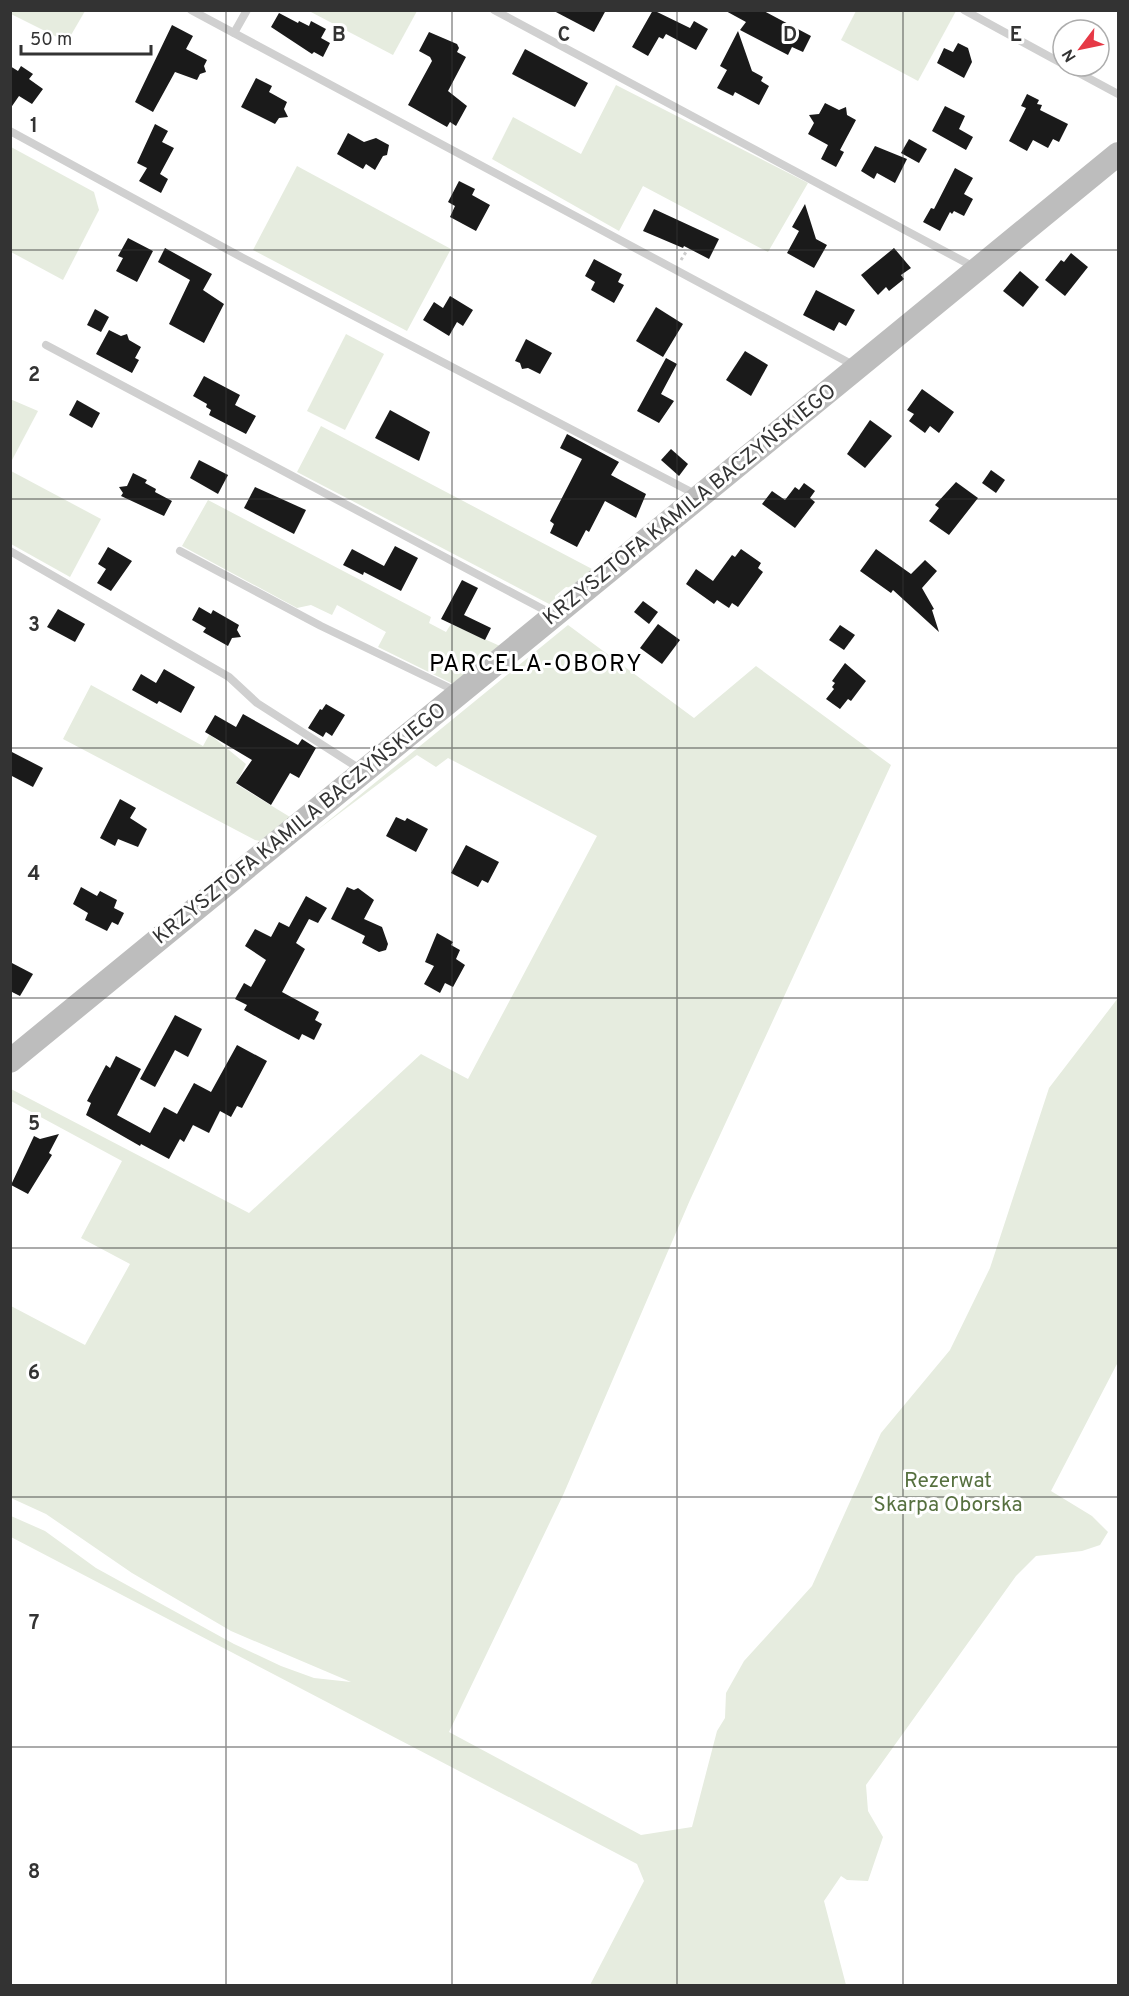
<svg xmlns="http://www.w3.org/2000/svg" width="1129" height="1996" viewBox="0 0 1129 1996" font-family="Overpass,sans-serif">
<rect width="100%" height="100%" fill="#fff"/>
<g fill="#e6ecdf">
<polygon points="10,11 11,10 85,11 67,42 11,14"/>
<polygon points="309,11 417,11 393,55"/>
<polygon points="856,11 955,10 956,11 918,81 841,40"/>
<polygon points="616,85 808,183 768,252 643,186 619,231 492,159 513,117 581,154"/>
<polygon points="11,147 94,192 99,210 63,280 11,252"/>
<polygon points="297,166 451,249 407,331 253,250"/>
<polygon points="346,334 384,354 345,430 307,411"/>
<polygon points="10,399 38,411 11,462 10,462"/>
<polygon points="321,426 594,570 573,588 566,587 555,596 555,601 551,605 297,472"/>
<polygon points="11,471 101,519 70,577 11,544"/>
<polygon points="208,500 431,617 429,623 446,632 451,624 500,646 453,684 378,647 386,632 337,605 332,615 311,605 297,608 182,546"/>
<polygon points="568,625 694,718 756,666 891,765 690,1200 564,1493 449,1732 641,1835 692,1827 717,1731 725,1718 726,1693 744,1661 812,1586 881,1433 950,1350 990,1268 1049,1088 1118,998 1118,1362 1051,1491 1092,1516 1108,1532 1100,1545 1082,1551 1036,1556 1016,1576 866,1785 868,1811 883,1837 868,1881 847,1880 841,1876 824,1901 846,1985 590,1985 644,1881 637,1864 11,1537 11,1516 45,1531 96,1568 234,1644 281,1666 314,1678 351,1682 231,1631 132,1573 46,1514 11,1498 11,1306 85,1345 130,1264 81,1238 122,1161 11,1101 11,1089 249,1213 421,1054 468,1079 597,836 448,758 436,767 417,755 316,831"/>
<polygon points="91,685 203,746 209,735 213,737 246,764 236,784 290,817 260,841 255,840 63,739"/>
</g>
<g fill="#1a1a1a">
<polygon points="552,10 606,10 594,32"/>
<polygon points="653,10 690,28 694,21 708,29 696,50 666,34 663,39 659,37 648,56 632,47"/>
<polygon points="724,10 762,10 811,36 803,52 792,47 788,55 740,30 746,22"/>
<polygon points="279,13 298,23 299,21 309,26 311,21 326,29 321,38 330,43 323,57 314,52 312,54 271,27"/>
<polygon points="172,25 193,36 186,49 207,60 204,66 206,72 200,74 197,80 175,72 153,112 135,102"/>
<polygon points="738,31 752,71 763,77 761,81 769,86 759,105 735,92 733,96 717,88 727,70 720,66"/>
<polygon points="429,32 457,44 459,48 457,52 466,57 448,91 467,106 456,126 450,122 447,127 408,105 432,61 430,57 419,51"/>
<polygon points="958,43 968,48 972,62 964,78 937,63 944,48 953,52"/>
<polygon points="525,49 588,83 575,107 512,74"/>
<polygon points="10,66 18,71 21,66 33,74 29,79 43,89 32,104 19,96 10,109"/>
<polygon points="256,78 272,86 269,92 287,102 284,109 288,117 279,118 275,124 241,107"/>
<polygon points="1027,94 1039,100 1037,104 1042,105 1040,110 1068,124 1059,142 1053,139 1048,148 1033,140 1027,151 1009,141 1026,108 1021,106"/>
<polygon points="825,103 839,110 846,107 847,115 856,120 840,150 844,152 836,167 821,159 828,145 808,134 814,123 809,115 819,114"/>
<polygon points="945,106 965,116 959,129 973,137 966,150 932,131"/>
<polygon points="155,124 168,131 162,142 174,148 160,174 168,179 161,193 139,181 147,168 137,163"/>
<polygon points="348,133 364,142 376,138 389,145 387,155 383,156 375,170 366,164 363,169 337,154"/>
<polygon points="909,139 927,149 919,163 901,153"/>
<polygon points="875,146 907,159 895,183 877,173 874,179 861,171"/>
<polygon points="955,168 973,178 964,194 973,199 964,216 954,211 952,214 950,212 940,231 923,222 931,208 934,209"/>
<polygon points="459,181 475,189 472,195 490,205 476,231 450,217 455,206 448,202"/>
<polygon points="805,204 816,239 827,245 814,268 787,253 799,231 792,227"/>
<polygon points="654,209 719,239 709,259 684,246 683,248 643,231"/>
<polygon points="128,238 153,251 137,282 116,271 123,258 118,256"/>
<polygon points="165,248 212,274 203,290 224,304 204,343 169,324 190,280 158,262"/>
<polygon points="894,248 911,268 901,275 904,279 889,291 886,287 878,295 861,275"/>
<polygon points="1071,253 1088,267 1065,296 1045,280 1061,260 1064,262"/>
<polygon points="594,259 622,274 618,282 624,285 614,303 591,290 595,282 585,276"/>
<polygon points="1020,271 1039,287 1023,307 1003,291"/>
<polygon points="816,290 855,310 846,326 839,322 834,331 803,315"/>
<polygon points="450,296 473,310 463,326 457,322 449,336 423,320 434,302 443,308"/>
<polygon points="656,307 683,324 663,357 636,341"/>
<polygon points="95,309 109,317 101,332 87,325"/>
<polygon points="109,330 121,336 127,334 129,340 141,347 135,358 139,360 132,373 96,354"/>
<polygon points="526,339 552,353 540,374 528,368 522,369 520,363 515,361"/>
<polygon points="745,351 768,365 751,396 726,380"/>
<polygon points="666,358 677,364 661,394 674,401 659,423 637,411"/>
<polygon points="204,376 240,395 235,405 256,416 246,434 209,415 211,410 206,407 207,404 193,396"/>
<polygon points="922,389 954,412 939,433 930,426 925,433 909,421 914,414 907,410"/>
<polygon points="77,400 100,413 92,428 69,415"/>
<polygon points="390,410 430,432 419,461 375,438"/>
<polygon points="870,420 892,436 865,468 847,454"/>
<polygon points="567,434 619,462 611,475 646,494 636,518 605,501 589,532 586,530 577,547 550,533 554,524 550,521 582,459 560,448"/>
<polygon points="671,449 688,464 679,476 661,460"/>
<polygon points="199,460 228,475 218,494 190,478"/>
<polygon points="991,470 1005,480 996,493 982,483"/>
<polygon points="133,473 147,480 145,483 156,489 155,492 172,501 164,516 121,496 123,493 119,487 127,486"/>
<polygon points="956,482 978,498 949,535 929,521 939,508 935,505"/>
<polygon points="804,483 815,491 810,498 815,502 795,528 762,504 772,491 785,500 795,487 799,490"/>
<polygon points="255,487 306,510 294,534 244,508"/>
<polygon points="395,546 418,558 401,591 364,572 363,575 343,565 352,549 384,566"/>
<polygon points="108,547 132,561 111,591 97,583 106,569 98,564"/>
<polygon points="741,549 761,563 758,568 763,572 738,607 732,603 729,608 717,600 714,604 686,584 696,569 713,581 732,555 735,557"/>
<polygon points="876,549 911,574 925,560 937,571 922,588 934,609 932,610 939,632 893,590 891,593 860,571"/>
<polygon points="462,580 478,588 464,615 491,628 485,640 441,619"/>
<polygon points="643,601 658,612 649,624 634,612"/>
<polygon points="199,607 211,614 213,610 239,625 237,630 241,637 232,638 228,646 203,632 206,628 192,620"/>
<polygon points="58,609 85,624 75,642 47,627"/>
<polygon points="658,624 680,640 662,664 640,648"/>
<polygon points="840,625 855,635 844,650 829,640"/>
<polygon points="845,663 866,681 851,701 848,699 840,709 826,699 834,689 832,687 835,683 832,681"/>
<polygon points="164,669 195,687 181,713 159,701 157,704 132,690 141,674 156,683"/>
<polygon points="326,704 345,715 332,736 326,732 323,737 308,728 320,709 322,710"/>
<polygon points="243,714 298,745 302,739 316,748 299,778 290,773 271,805 236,783 252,760 205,732 215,715 236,727"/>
<polygon points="10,751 43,768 33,787 10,775"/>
<polygon points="120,799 136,808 130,818 147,829 138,847 118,839 115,846 100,838"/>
<polygon points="396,817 405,821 407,818 428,829 416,852 386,836"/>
<polygon points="466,845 499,862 488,883 482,880 478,887 451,873"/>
<polygon points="81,887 97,896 100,891 117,900 114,908 124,913 118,925 112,922 107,931 85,920 88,913 73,904"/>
<polygon points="347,887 354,890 358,888 374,900 364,919 382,927 388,944 386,950 379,952 362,943 365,936 331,919"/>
<polygon points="306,896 327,908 318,923 309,919 296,943 305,949 282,992 319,1012 315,1020 322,1024 314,1040 302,1034 299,1040 271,1025 244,1010 247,1005 235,999 244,983 251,987 266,960 245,946 255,929 271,937 279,922 289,927"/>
<polygon points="437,933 453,942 451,945 460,950 456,959 465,965 453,987 445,983 440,993 424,984 434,966 425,962"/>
<polygon points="10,962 33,974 20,996 10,991"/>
<polygon points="175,1015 202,1029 188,1057 175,1050 155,1087 140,1079"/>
<polygon points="237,1045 267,1061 242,1108 237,1106 231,1117 220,1111 209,1133 193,1125 184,1142 180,1139 169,1159 141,1144 140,1146 86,1115 91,1103 87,1101 106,1065 110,1068 116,1056 141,1069 117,1115 150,1133 164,1107 177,1114 194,1083 211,1092"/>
<polygon points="59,1134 49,1153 52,1155 28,1194 11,1185 34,1136 40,1139"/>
</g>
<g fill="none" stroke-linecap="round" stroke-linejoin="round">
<polyline stroke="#cdcdcd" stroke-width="3" stroke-dasharray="3 3" stroke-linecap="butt" points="681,260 686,252"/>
<g stroke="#d0d0d0" stroke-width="8">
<polyline points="191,10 855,366"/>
<polyline points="494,10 974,267"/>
<polyline points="964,10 1063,64"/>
<polyline points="234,33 247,10"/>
<polyline points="1066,66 1118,94"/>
<polyline points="10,131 243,258 697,495"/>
<polyline points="46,345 552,614"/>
<polyline points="10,551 229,677 257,703 360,769"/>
<polyline points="180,551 321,626 458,692"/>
</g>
<polyline stroke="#bdbdbd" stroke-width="24" points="10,1061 1118,154"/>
</g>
<path fill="none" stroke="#333" stroke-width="1.5" stroke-opacity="0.55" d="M226,10V1986M452,10V1986M677,10V1986M903,10V1986M10,250H1118M10,499H1118M10,748H1118M10,998H1118M10,1248H1118M10,1497H1118M10,1747H1118"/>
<g text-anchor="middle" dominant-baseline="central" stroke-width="6" stroke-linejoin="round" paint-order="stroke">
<g font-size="21" fill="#333" stroke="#fff">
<text transform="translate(690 505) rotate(-39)">KRZYSZTOFA KAMILA BACZYŃSKIEGO</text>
<text transform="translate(300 824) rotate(-39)">KRZYSZTOFA KAMILA BACZYŃSKIEGO</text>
</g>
<g font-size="21" fill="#56703f" stroke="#fff">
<text x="948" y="1481">Rezerwat<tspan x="948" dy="24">Skarpa Oborska</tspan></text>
</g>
<g font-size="24" letter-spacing="1.5" fill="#000" stroke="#fff">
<text x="536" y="665">PARCELA-OBORY</text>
</g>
</g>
<g font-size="20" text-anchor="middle" font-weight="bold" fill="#333" stroke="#fff" stroke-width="6" stroke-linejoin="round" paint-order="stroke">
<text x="339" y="41">B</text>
<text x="564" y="41">C</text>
<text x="790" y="41">D</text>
<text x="1016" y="41">E</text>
<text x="34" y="132">1</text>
<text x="34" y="381">2</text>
<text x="34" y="631">3</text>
<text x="34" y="880">4</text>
<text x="34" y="1130">5</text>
<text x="34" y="1379">6</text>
<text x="34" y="1629">7</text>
<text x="34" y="1878">8</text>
</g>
<rect width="1129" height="1996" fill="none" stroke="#333333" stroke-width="24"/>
<g transform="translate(1081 48) rotate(238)"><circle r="28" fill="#ffffff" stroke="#adadad" stroke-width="1.5"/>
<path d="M0-4.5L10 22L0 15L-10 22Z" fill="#e63946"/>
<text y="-9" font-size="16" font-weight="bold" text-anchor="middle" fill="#333333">N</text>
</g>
<path d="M21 45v9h130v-9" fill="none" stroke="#333333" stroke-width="3"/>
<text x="30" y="45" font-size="18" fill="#333333" stroke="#ffffff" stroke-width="4.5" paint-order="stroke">50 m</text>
</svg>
